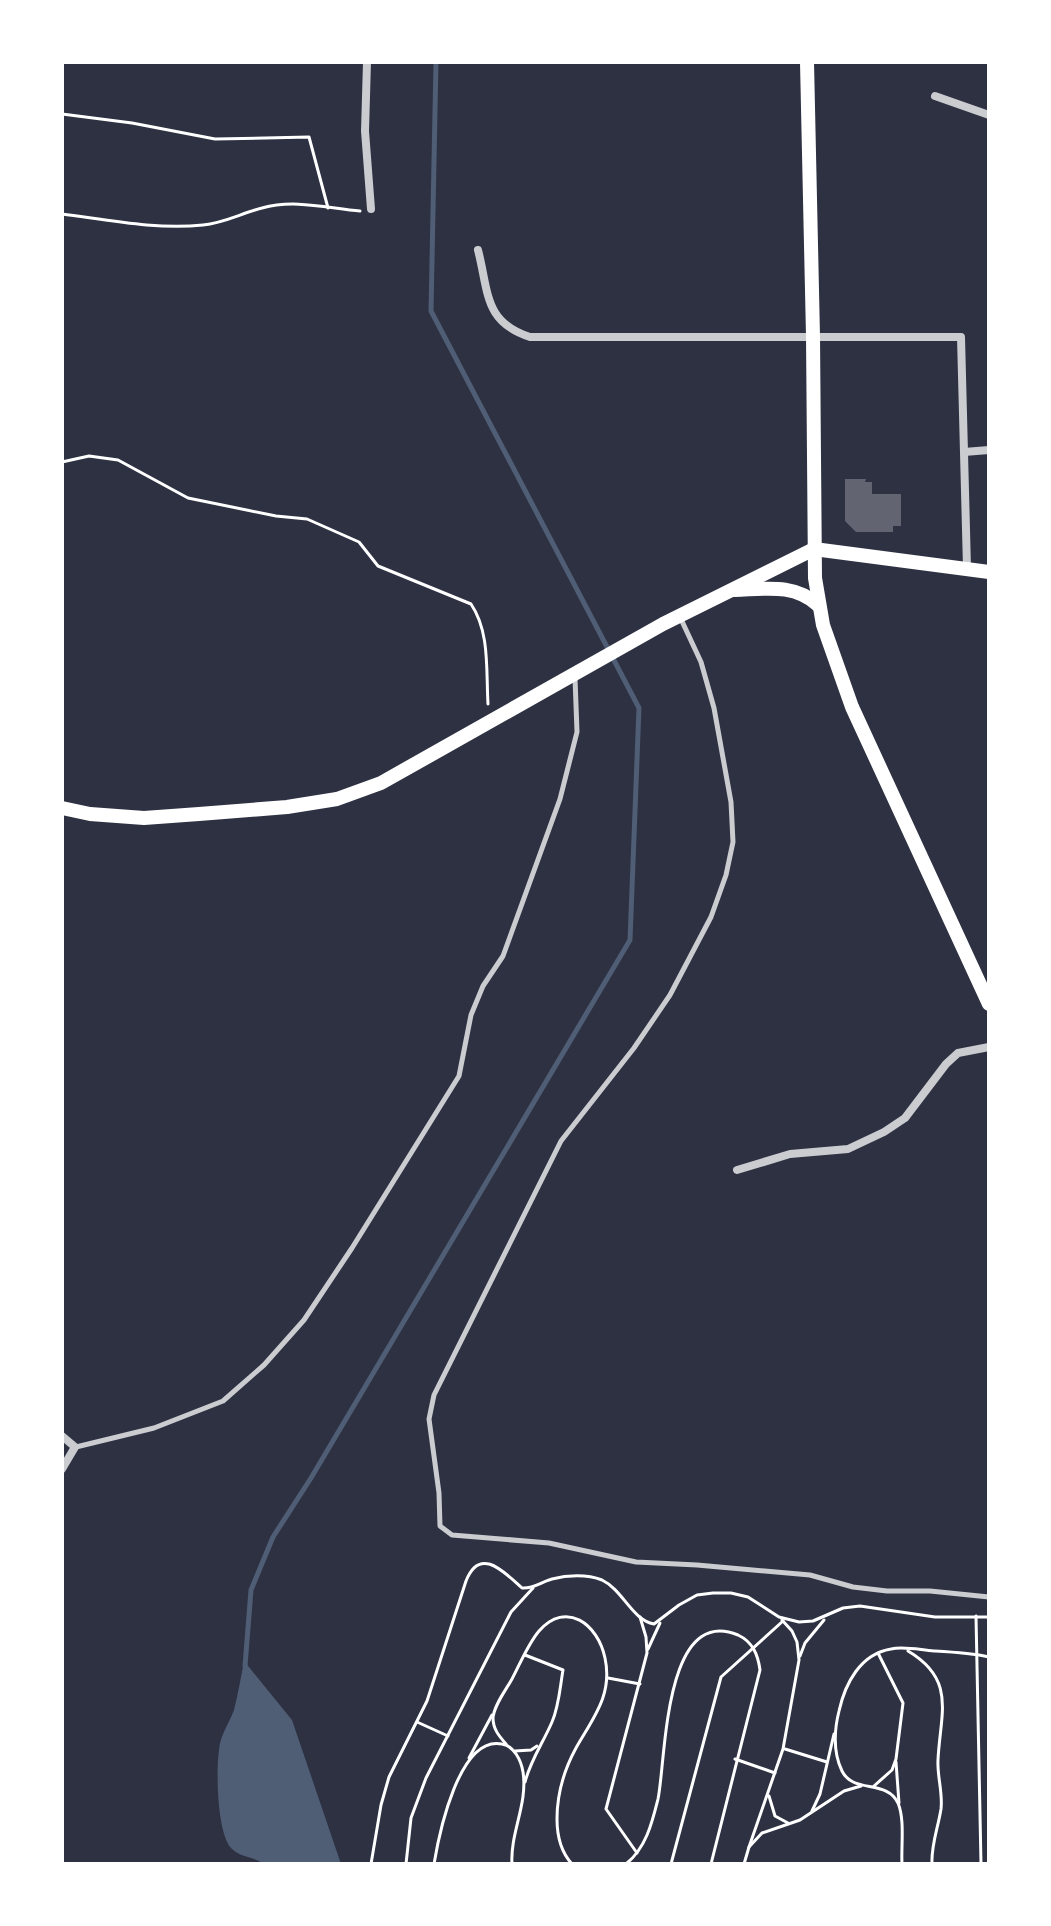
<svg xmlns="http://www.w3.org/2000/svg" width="1051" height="1926" viewBox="0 0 1051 1926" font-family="Arial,sans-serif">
<rect width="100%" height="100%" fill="#2d3142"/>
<path fill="#4f5d75" d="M244,1661L292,1720L341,1864H263C254,1856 240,1858 231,1848C217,1832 216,1772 219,1750C220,1735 229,1724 234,1710C238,1694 241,1677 244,1661Z"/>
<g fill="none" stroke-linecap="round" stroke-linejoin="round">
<polyline stroke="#4f5d75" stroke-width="5" points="245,1666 251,1590 273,1537 311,1478 630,940 639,708 431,311 436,62"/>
</g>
<polygon fill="#626471" points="845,479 866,479 865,482 872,482 872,494 901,494 901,526 893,526 893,532 856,532 845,521"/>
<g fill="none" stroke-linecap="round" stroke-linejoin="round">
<g stroke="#fff" stroke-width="3">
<polyline points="62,114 132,123 215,139 309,137 328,208"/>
<path d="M62,214C108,220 157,230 203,225C224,223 242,213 262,208C294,199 327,208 360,211"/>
<path d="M62,462L89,456L118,460L188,498L276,516L307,519L359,542L378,566L471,604C490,632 486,670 488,704"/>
<polyline points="976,1616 981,1864"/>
<polyline points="648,1649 660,1623"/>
<path d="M908,1651C957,1680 940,1714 938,1760C937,1776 943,1793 941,1809C938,1828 931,1845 932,1864"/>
<polyline points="800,1656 805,1643 824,1620"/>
<polyline points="608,1678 640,1684"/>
<polyline points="417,1722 448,1736"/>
<path d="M506,1744C499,1736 493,1729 493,1718C494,1705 506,1690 512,1679C520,1664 528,1644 539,1631C566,1600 598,1624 605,1658C613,1695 593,1718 576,1748C564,1770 557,1794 557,1819C557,1836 560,1851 572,1864"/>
<polyline points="785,1749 827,1762"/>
<polyline points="515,1751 531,1750 537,1746"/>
<polyline points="469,1758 492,1715"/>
<polyline points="735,1759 775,1773"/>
<polyline points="896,1762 899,1803"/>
<path d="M525,1782C531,1759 543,1743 552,1722C559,1706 560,1687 563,1670L525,1655"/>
<polyline points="874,1786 892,1770 896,1759 903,1703 878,1653"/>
<polyline points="769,1796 775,1816 788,1823"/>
<polyline points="812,1811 820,1794 834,1734"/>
<polyline points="749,1847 783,1749 799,1660 797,1642 792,1631 782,1620"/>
<polyline points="637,1853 606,1809 647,1653 646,1637 640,1617"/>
<path d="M371,1864L381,1805L389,1777L427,1701L466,1581C480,1545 505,1573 522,1588C533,1589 541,1582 552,1579C567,1575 587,1574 602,1580C623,1590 632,1620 654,1624L679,1605L697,1595L713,1593H731L748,1597L779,1617L799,1622L813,1621L843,1608L860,1606L935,1617H989"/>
<polyline points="406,1864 411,1818 426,1778 511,1612 533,1588"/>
<path d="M434,1864C439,1834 459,1735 502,1744C514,1746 521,1760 523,1772C528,1804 510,1833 512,1864"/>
<path d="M626,1864C646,1848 652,1823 658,1799C666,1762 663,1604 738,1635C753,1642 758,1655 760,1670L711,1864"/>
<polyline points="671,1864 721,1677 783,1621"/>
<polyline points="744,1864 749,1847 762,1833 800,1820 844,1791 861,1786"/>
<path d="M902,1864C901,1845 905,1820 898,1803C887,1779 853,1794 842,1771C833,1752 834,1731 839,1711C845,1684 860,1654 891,1649C904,1646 920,1650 934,1651C952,1652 971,1653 989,1657"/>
</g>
<g stroke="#caccd0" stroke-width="5">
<polyline points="680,617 701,662 714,708 731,802 733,842 726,875 711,917 670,995 634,1048 561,1141 434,1395 429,1419 439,1493 440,1526 452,1535 549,1543 636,1562 697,1565 810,1575 853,1587 887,1591 930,1591 989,1597"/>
<polyline points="76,1447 154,1428 223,1401 264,1365 304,1320 352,1248 459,1076 471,1015 483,986 503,956 560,799 577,732 575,678"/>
</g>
<g stroke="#caccd0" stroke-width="8">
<polyline points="367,62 365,131 371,209"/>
<polyline points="935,96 989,115"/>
<path d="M478,250C489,293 484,322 530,337H961L967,568"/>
<polyline points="964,452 989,450"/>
<polyline points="737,1170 790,1154 848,1149 884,1132 905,1118 946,1064 958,1053 989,1047"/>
<polyline points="62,1436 75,1447 62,1469"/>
</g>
<g stroke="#fff" stroke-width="14">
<polyline points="807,62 813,336 815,578 823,625 852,707 989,1004"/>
<path d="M735,590C765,589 794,583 818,605"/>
<polyline points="62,808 90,814 144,818 199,814 287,807 337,799 381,783 663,624 814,549 989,572"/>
</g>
</g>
<rect width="1051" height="1926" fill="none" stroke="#ffffff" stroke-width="128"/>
</svg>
